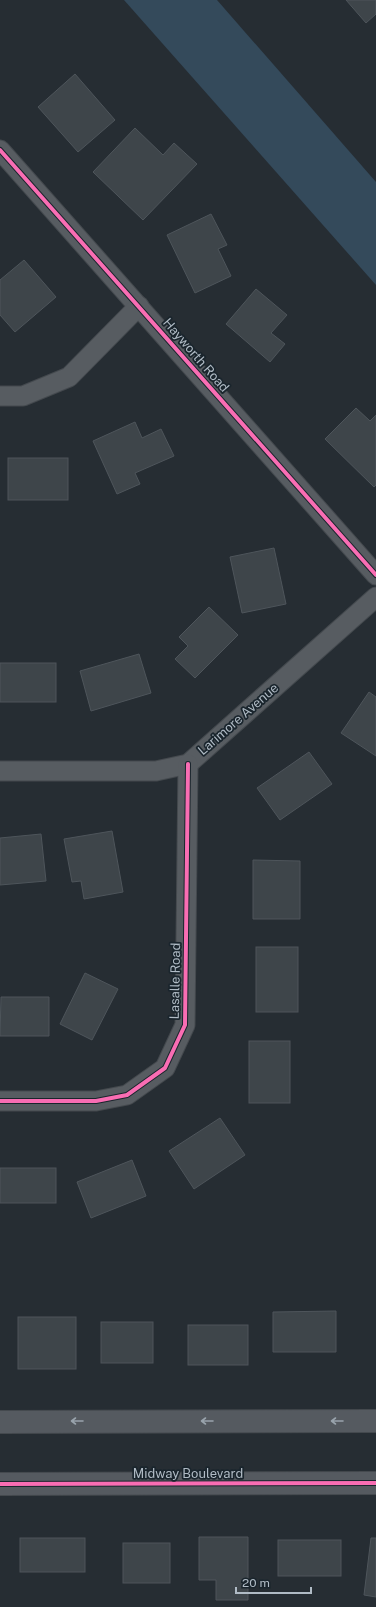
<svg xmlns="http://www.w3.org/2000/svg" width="376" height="1607" viewBox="0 0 376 1607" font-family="'Public Sans',sans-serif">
<rect width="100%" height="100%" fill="#262d33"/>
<polygon fill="#344a5b" points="124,0 217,0 376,182 376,285"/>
<g fill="#3e454a" stroke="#4e555b">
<polygon points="346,0 376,0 376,14 366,23"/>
<polygon points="75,74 115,120 78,152 38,107"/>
<polygon points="135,128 163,155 174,143 197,164 143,220 93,172"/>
<polygon points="211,214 227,245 218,249 231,276 195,293 167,235"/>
<polygon points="24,260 56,297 15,332 0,315 0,280"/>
<polygon points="256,289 287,315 271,333 285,344 270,362 226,324"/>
<polygon points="356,408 370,421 376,415 376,485 374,487 325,439"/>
<polygon points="135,422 142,438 161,429 174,456 135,473 140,484 117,494 93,441"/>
<rect x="8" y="458" width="60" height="42"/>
<polygon points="274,548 286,604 242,613 230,557"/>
<polygon points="209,607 238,635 195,678 175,659 188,646 179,637"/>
<polygon points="139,654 151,693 91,711 80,671"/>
<rect x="0" y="663" width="56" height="39"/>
<polygon points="369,692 376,697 376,756 341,733"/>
<polygon points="309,752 332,784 280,820 257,788"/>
<polygon points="112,831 123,892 84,899 81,881 72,882 64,839"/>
<polygon points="41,834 46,881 0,885 0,838"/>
<polygon points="253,860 300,861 300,919 253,919"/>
<rect x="256" y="947" width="42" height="65"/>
<polygon points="85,973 118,989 92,1040 60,1024"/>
<polygon points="1,997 49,997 49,1036 0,1036"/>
<rect x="249" y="1041" width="41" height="62"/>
<polygon points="220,1118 245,1155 194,1189 169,1151"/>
<polygon points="132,1160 146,1196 91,1218 77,1182"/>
<rect x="0" y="1168" width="56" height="35"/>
<polygon points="336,1311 336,1352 273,1352 273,1312"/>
<rect x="18" y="1317" width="58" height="52"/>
<rect x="101" y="1322" width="52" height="41"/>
<rect x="188" y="1325" width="60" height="40"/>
<polygon points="199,1537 248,1537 248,1600 216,1600 216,1580 199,1580"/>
<rect x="20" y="1538" width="65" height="34"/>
<polygon points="371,1538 376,1538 376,1597 364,1595"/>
<rect x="278" y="1540" width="63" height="36"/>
<rect x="123" y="1543" width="47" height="40"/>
</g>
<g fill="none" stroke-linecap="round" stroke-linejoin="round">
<defs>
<g id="street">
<polyline points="0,150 376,575"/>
<polyline points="0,396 23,396 69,377 139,306"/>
<polyline points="0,771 156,771 188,764 376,597"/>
<polyline points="0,1101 96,1101 127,1095 165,1068 185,1025 188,764"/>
</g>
<g id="secondary">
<polyline points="0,1422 376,1421"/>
<polyline points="0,1484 376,1483"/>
</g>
</defs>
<use href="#street" stroke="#44494e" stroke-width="21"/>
<use href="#secondary" stroke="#44494e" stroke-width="24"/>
<use href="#street" stroke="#575c61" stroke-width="19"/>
<use href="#secondary" stroke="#555a60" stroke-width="22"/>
<defs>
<g id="cycleway">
<polyline points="0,150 376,575"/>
<polyline points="0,1101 96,1101 127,1095 165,1068 185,1025 188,764"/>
<polyline points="0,1484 376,1483"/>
</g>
</defs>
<use href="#cycleway" stroke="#1a252d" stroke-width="6"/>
<use href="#cycleway" stroke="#f96db3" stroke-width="4"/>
</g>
<defs><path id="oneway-shaft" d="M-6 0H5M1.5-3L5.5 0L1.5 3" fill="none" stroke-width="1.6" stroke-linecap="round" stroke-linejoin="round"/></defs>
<g stroke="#99a3ac">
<use href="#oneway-shaft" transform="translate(77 1421) rotate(180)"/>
<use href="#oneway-shaft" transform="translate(207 1421) rotate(180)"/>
<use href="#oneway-shaft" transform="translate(337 1421) rotate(180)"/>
</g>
<g text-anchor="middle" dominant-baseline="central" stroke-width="3.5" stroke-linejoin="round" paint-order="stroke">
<g font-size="13" fill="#b0bbc5" stroke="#1a252d">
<text transform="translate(196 355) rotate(49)">Hayworth Road</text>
<text transform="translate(238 719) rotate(-41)">Larimore Avenue</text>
<text transform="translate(175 981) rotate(-89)">Lasalle Road</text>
<text x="188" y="1473">Midway Boulevard</text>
</g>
</g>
<path d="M236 1587v6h75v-6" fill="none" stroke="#b0bbc5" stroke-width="2"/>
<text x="242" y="1587" font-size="12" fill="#b0bbc5" stroke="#1a252d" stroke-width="3" paint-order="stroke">20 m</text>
</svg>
